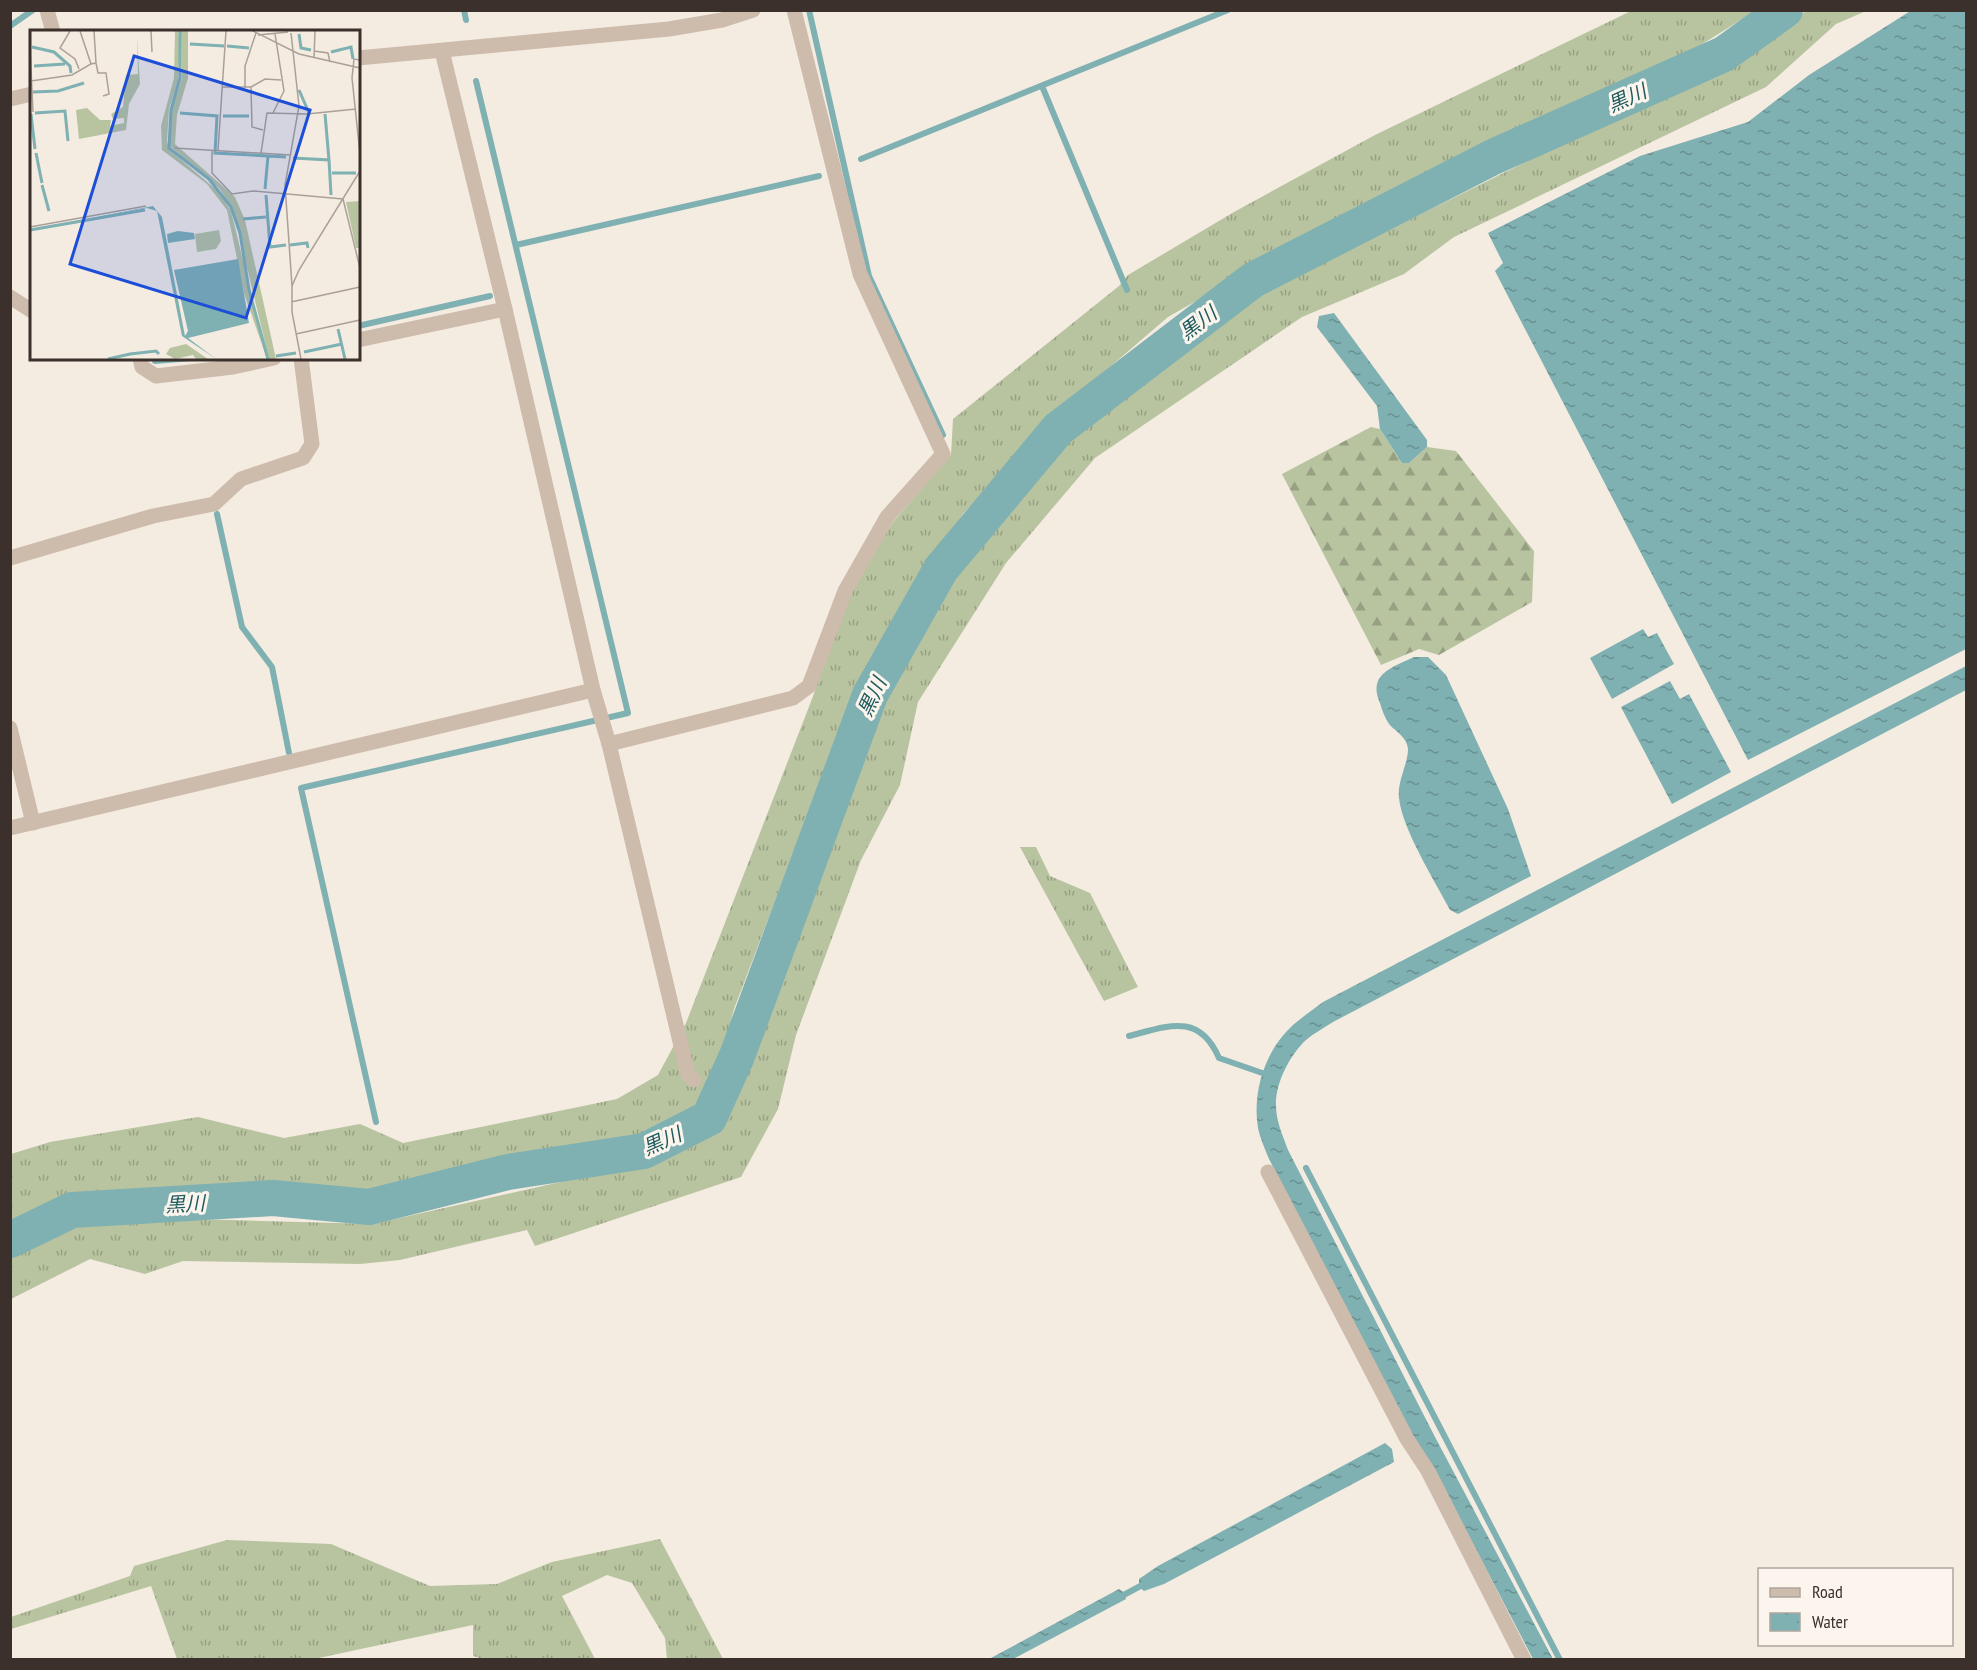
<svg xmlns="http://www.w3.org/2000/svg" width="1977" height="1670" viewBox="0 0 1977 1670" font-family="'PT Sans Narrow','Noto Sans JP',sans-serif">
<defs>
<pattern id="grass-tufts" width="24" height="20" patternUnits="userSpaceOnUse" patternTransform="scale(1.5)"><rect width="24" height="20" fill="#b8c4a0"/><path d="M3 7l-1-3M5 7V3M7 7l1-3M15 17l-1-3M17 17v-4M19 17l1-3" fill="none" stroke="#97a083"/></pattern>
<pattern id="forest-firs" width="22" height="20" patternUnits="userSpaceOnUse" patternTransform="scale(1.5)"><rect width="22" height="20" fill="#b8c4a0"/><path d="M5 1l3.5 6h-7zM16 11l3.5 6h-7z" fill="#97a083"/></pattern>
<pattern id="water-ripples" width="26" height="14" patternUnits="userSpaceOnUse" patternTransform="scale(1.5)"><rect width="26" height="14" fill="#7fb0b2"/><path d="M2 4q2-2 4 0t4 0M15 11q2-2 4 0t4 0" fill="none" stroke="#699091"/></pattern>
</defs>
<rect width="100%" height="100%" fill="#f4ebe1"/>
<g fill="url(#grass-tufts)">
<polygon points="1631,11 1755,11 1688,53 1354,211 1168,317 1068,403 963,514 919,579 814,798 734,1009 714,1083 688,1118 648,1139 368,1200 264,1193 69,1198 11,1221 11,1154 50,1142 198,1117 284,1138 360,1124 403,1143 617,1099 658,1075 686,1023 812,699 848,596 893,522 951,455 953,419 1119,286 1128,275 1234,212 1375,135"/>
<polygon points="1806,11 1866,11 1836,24 1766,87 1454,237 1404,274 1302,317 1095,458 1006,563 918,702 900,785 861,860 796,1035 778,1109 741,1177 535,1246 527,1230 400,1260 360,1264 183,1261 145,1274 90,1259 11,1299 11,1255 56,1232 115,1217 373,1224 663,1159 710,1128 737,1087 753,1033 864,739 955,571 1037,465 1090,413 1272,279 1363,243 1674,88 1743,61"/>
<polygon points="1020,847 1036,847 1050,876 1090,893 1138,987 1104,1001"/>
<polygon points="660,1539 723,1659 667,1659 665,1638 632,1583 607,1575 562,1596 595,1659 486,1660 473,1656 473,1625 314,1659 177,1659 151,1586 11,1629 11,1617 130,1576 134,1566 227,1540 331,1544 430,1586 497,1584 552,1562"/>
</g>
<polygon fill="url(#forest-firs)" points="1371,427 1380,429 1402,463 1409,463 1427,447 1456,451 1534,551 1532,602 1439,655 1419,649 1381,665 1282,474"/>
<g fill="url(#water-ripples)">
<polygon points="1912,10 1966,11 1966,649 1748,760 1495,271 1503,263 1488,233 1640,156 1748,122 1809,75"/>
<polygon points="1334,313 1427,440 1427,447 1409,463 1402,463 1380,429 1377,406 1317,327 1319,316"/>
<polygon points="1643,629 1648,637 1657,633 1674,664 1612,699 1590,658"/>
<path d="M1414,657H1428L1446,675L1508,809L1531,876L1458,914L1450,910C1435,881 1402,829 1399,798C1397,781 1408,764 1408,749C1407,737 1396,732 1389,724C1385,718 1382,710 1380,703C1367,674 1393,667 1414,657Z"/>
<path d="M1966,666V690L1333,1022C1324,1028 1314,1033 1306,1040C1290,1055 1275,1083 1276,1106C1276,1121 1283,1136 1288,1150L1435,1437L1553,1659H1533L1433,1467L1419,1448L1269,1159C1265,1149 1260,1138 1258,1128C1252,1092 1265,1050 1293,1025C1302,1017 1313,1010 1323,1002Z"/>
<polygon points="1670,681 1680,699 1689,694 1731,772 1672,804 1621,707"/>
<polygon points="1385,1443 1392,1449 1394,1462 1164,1584 1144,1591 1139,1587 1139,1579 1158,1566"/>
<polygon points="1119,1589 1125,1593 1126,1599 1013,1659 989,1659"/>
</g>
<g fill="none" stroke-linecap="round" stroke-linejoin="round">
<g stroke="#7fb0b2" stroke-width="6">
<polyline points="464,10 466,20"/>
<polyline points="809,10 869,276 943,435"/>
<polyline points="10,26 33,10"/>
<polyline points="1042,86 1127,290"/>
<polyline points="861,159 1228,10"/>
<polyline points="516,245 819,176"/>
<polyline points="358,326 490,296"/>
<polyline points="155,358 155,361 191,358"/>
<polyline points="217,514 242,627 272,667 289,753"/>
<path d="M1129,1036C1168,1026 1199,1012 1219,1058L1268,1075"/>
<polyline points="376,1122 301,788 628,713 476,81"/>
<polyline points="1306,1168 1560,1660"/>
<polyline points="1120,1597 1146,1583"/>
</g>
<polyline stroke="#7fb0b2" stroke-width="36" points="10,1240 72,1210 273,1198 369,1207 508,1172 644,1151 709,1118 737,1056 870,695 941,569 1058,429 1253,280 1493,157 1724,54 1785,10"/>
<g stroke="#cdbbac" stroke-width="15">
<polyline points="47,10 53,32"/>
<polyline points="442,51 505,309 593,690 609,744 688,1075 694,1080"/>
<polyline points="358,58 669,29 722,20 753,10"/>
<polyline points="10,99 32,94"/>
<polyline points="10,297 32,311"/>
<polyline points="358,340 505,309"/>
<polyline points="140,358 142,367 156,376 233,367 274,358"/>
<polyline points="10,558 153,516 214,504 241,479 303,458 312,444 301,358"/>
<polyline points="10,728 33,823"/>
<polyline points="609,744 793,698 809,686 845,591 887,517 943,454 860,274 794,10"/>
<polyline points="10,828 593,690"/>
<polyline points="1268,1172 1407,1439 1428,1471 1524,1660"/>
</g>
</g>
<g text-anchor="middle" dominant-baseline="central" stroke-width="6" stroke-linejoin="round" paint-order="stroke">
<g font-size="20" font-style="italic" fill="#1f5a5e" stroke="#fbf5ee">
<text transform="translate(1627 98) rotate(-24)">黒川</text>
<text transform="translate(1198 323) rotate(-37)">黒川</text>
<text transform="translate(872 697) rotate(-65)">黒川</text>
<text transform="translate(662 1141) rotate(-24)">黒川</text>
<text transform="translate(185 1204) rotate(-3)">黒川</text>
</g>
</g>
<g transform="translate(30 30)">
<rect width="330" height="330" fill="#f4ebe1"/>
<path d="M145,1H148L150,12L148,52L139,79L137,112L142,122L189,162L201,181L237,329L214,263L197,180L177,154L132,120L131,96L144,48ZM151,1H158V48L147,85L145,114L205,167L215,190L246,329H239L203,179L189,158L140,116L142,80L152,48ZM107,6L110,54L99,74L96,100L49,109L46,80L57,78L70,90H81L80,96L94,93V88L83,89L81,84L93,77L96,45L108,44ZM156,314L178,329H166L163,325L145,329L136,324L140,318Z" fill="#b8c4a0"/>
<path d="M189,200L191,211L186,219L167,222L165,204Z" fill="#b8c4a0"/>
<path d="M330,171V218H326L316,172Z" fill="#b8c4a0"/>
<path d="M123,176L132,187L155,306L158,301L144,240L208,229L219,293L158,308L186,329L152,306L127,181L117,178L0,200ZM148,201L164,203L165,209L138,213L137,204Z" fill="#7fb0b2"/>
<path fill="none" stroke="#7fb0b2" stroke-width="3" d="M150,1V48L141,80L139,118L179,149L201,177L210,203L219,260L238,329M269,4L271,18L281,20M160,14L194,16M197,16L219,18M2,17L24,22L40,36L41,43M301,22L321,17L323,29M4,36L35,34M269,60L279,83M3,62L28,61L54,53M5,83L35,81L38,111M150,83L187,86L185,123L256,127M1,84L5,119M295,84L299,130M193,86H219M6,123L12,153M263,128L299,130L301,165M302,143H326M12,155L19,181M235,159L238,126M236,165L240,217L256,215M213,189L236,187M0,200L115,180M260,215L277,213L278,218M308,299L315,329M274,322L312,314M246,326L266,323M78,329L100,324L126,321L129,324"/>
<path fill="none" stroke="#aaa098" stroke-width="1.5" d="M40,1L30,18L45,29L49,39M64,1L66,33M121,1L122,22M223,1L269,24L330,38M261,3L269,76L255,155L262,256M228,5L258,2M0,18L3,82M284,21L298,23L300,32M284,28L285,1M330,30L324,29L322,48L330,124M61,34L66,33L68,43H76L79,64L73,66M1,51L42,45L61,34L50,1M192,57H221L222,97L233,100M221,57L235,49L251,50M215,58V36L226,3M243,83L254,61L245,4M144,118L261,125M182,120V143L202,164L223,161L313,169M188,120L196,1M231,123L237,83L277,84L326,79M313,169L330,238M0,197L116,176M261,272L330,257M266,304L330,290M271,329L262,282V256L269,240L330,141"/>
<path fill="#1d4ed8" fill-opacity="0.15" stroke="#1d4ed8" stroke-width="3" d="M104,26L280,80L216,288L40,234Z"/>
<rect width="330" height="330" fill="none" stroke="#3b302b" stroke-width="3"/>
</g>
<rect width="1977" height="1670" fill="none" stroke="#3b302b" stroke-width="24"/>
<rect x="1758" y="1568" width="195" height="78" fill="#fbf5ee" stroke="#aea6a0" stroke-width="1.5"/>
<rect x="1770" y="1588" width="30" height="9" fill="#cdbbac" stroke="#aea6a0" stroke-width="1.5"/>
<text x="1812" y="1598" font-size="18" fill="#3b302b">Road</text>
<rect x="1770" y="1613" width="30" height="18" fill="url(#water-ripples)" stroke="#aea6a0" stroke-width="1.5"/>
<text x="1812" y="1628" font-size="18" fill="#3b302b">Water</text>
</svg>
